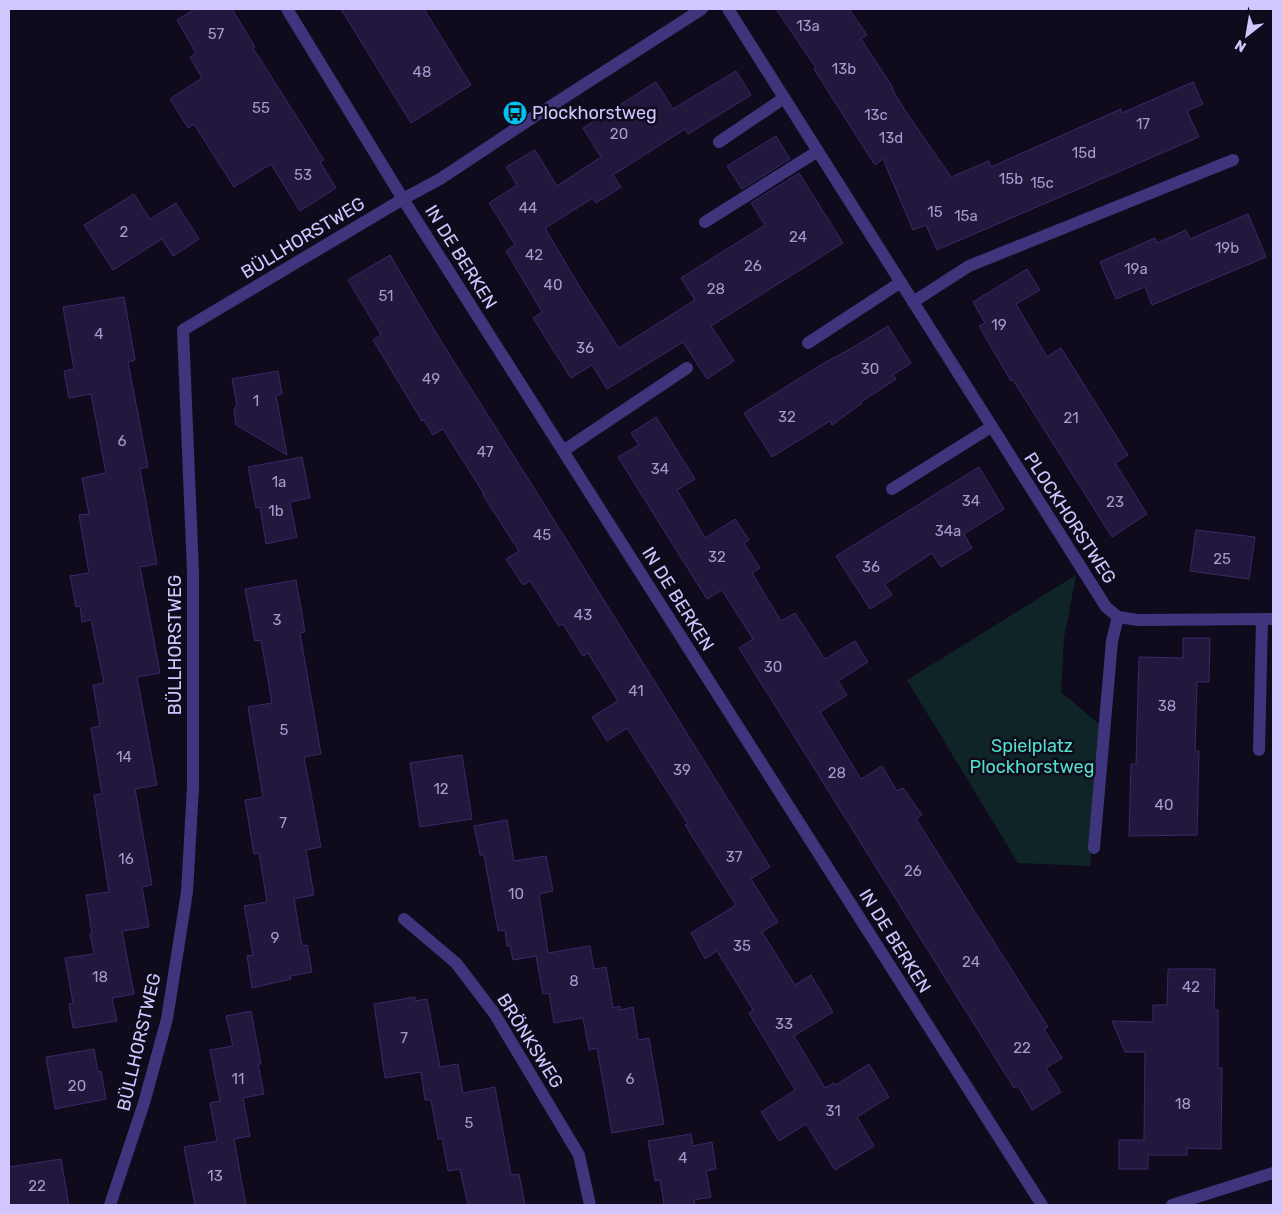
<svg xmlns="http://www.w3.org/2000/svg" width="1282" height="1214" viewBox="0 0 1282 1214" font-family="Rubik,sans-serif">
<rect width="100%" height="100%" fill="#0f0b1c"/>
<polygon fill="#0e2426" points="1076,575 1064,638 1061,692 1104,728 1090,866 1018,863 907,680"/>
<g fill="#22173d" stroke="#3b286a">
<polygon points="195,9 232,9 255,47 253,48 324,160 320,162 336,188 300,211 271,164 234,187 194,124 188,128 170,99 202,78 190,57 196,53 177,20"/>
<polygon points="341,9 424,9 471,85 411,123"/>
<polygon points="776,9 849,9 867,35 861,39 893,88 892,89 906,112 951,177 989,161 991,167 1121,109 1122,113 1193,82 1203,104 1187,111 1199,137 937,250 926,225 913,230 883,159 875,165 814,69 816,68"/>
<polygon points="736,71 751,95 688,134 685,129 613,175 621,187 596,203 593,198 545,228 581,289 619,348 695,300 681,278 765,225 751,203 799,173 843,243 711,326 734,361 707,379 683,342 607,389 592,365 571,378 533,318 542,312 506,251 515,245 489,203 517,185 506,167 535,150 557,186 601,157 583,128 656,82 673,109"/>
<polygon points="776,136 790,159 742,189 727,166"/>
<polygon points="134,194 150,219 176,203 199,239 173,256 162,239 113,270 84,225"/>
<polygon points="1248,214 1266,257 1152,305 1145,287 1116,299 1100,262 1155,238 1157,243 1186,230 1190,239"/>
<polygon points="390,255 439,338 544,504 770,867 751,879 778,922 762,932 795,985 811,975 833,1012 794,1036 825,1088 834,1083 836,1085 869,1064 889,1097 857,1117 874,1146 835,1170 806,1124 779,1141 761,1112 795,1090 749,1013 753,1010 717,951 705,959 691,933 736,905 685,825 688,824 627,728 607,741 592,717 618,701 588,653 583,656 563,624 559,626 530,581 523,585 506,559 519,551 483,495 484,494 443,429 433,435 424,420 422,421 373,340 381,335 348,280"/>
<polygon points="1027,269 1040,290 1016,304 1047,357 1061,348 1128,455 1115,463 1147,514 1112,537 1013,380 1011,381 979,326 985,323 973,302"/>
<polygon points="124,297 135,360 128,362 148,467 140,469 157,564 140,567 160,673 137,677 157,785 135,789 152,885 142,887 149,927 122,931 134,994 112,998 117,1021 73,1028 69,1004 73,1003 65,958 94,954 90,934 92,934 86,895 109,892 94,795 102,794 91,728 100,726 93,685 104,683 91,620 82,622 80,606 76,607 70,576 89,573 79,515 89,514 82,478 106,473 91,394 69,398 64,371 74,369 63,307"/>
<polygon points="888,326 911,363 893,375 896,379 861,402 862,403 832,425 830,421 772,457 744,413 824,363 852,348"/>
<polygon points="278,371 282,394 276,396 287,455 236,425 234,409 237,405 232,379"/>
<polygon points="656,417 695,479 677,490 705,538 735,519 749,540 744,543 760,568 752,573 781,621 795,613 825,659 855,641 868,662 838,681 847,695 820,712 861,779 882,766 897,791 903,788 922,815 916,819 1048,1027 1044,1029 1062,1058 1046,1068 1061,1092 1032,1110 1018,1086 1014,1088 739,648 753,639 722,590 707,599 618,457 639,445 631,433"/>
<polygon points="302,457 310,498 290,502 297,537 266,544 260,507 256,508 248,467"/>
<polygon points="979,467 1004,509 964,534 972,548 941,567 932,553 885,584 892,595 870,609 836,556"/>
<polygon points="1196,530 1255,537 1249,579 1190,571"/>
<polygon points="296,580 305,632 300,633 321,754 304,757 321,847 306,850 314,895 294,899 302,946 307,945 312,972 290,976 291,979 252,988 247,956 253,955 244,906 267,902 259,853 254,854 245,800 263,797 248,707 272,703 261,640 255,641 245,589"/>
<polygon points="1183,638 1210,638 1209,682 1197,682 1195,751 1199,751 1197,835 1129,836 1131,764 1136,764 1139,657 1183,658"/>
<polygon points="462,755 472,819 420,827 410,763"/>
<polygon points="507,820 514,861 546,856 553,891 539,894 548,953 590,946 594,969 606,967 613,1008 620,1006 620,1010 633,1007 638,1040 649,1038 664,1124 612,1133 597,1048 589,1050 583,1018 554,1023 549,993 543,994 536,956 513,960 510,946 507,946 505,930 498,931 484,855 480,855 474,826"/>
<polygon points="1168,969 1215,969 1214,1010 1218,1010 1218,1068 1222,1068 1221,1149 1187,1148 1187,1155 1148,1155 1148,1169 1119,1169 1119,1140 1144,1140 1145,1052 1125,1052 1112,1021 1153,1022 1153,1005 1167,1005"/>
<polygon points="415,997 415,1001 427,999 440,1067 458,1064 463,1093 495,1087 511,1175 519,1174 525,1205 468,1205 460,1169 448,1171 442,1138 438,1139 431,1100 425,1100 421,1072 385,1078 374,1004"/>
<polygon points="251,1011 261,1064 258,1064 264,1094 243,1098 250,1136 234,1139 246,1205 195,1205 184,1147 217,1141 210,1103 220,1101 210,1050 233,1046 226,1016"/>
<polygon points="94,1049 98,1072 101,1071 106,1099 55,1109 46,1057"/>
<polygon points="691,1134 693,1146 712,1142 716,1169 706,1171 711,1197 694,1200 695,1205 664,1205 660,1180 655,1181 648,1141"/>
<polygon points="61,1159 69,1205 9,1205 9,1167"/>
</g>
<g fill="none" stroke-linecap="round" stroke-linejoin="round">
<g stroke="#3e357c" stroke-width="12">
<polyline points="719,142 784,98"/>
<polyline points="705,222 818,151"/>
<polyline points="808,343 901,282"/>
<polyline points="563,451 687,368"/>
<polyline points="892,489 991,427"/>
<polyline points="1259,750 1262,619"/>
<polyline points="1094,848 1112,641 1118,617"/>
</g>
<g stroke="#3e357c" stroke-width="12">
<polyline points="287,9 403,199 1042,1205"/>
<polyline points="728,9 1106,607 1118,617 1138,620 1273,619"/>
<polyline points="913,302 969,266 1233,160"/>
<polyline points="404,919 456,963 494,1013 579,1155 590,1205"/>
<polyline points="110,1205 144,1103 167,1019 187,892 193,787 193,572 183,330 403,199 440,179 529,120 702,9"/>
<polyline points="1172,1205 1273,1173"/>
</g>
</g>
<defs>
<symbol id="bus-disc" viewBox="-11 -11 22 22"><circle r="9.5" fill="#00c2f1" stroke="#0f0b1c"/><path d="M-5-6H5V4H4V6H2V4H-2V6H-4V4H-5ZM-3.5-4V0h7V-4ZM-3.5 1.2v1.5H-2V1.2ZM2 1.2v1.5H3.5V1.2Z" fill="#111"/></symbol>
</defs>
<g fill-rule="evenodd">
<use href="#bus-disc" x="501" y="99" width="28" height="28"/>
</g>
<g text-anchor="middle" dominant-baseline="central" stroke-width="5" stroke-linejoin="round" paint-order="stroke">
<g font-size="15" fill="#a69ace">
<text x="808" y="26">13a</text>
<text x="216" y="34">57</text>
<text x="844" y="69">13b</text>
<text x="422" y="72">48</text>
<text x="261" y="108">55</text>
<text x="876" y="115">13c</text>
<text x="1143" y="124">17</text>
<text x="619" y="134">20</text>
<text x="891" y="138">13d</text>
<text x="1084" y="153">15d</text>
<text x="303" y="175">53</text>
<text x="1011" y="179">15b</text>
<text x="1042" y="183">15c</text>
<text x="528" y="208">44</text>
<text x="935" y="212">15</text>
<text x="966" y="216">15a</text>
<text x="124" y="232">2</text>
<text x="798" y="237">24</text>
<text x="1227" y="248">19b</text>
<text x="534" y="255">42</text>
<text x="753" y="266">26</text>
<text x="1136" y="269">19a</text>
<text x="553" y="285">40</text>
<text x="716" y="289">28</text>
<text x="386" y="296">51</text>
<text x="999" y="325">19</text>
<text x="99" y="334">4</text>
<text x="585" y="348">36</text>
<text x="870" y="369">30</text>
<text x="431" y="379">49</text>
<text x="256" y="401">1</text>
<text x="787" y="417">32</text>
<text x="1071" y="418">21</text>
<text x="122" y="441">6</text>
<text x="485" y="452">47</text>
<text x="660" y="469">34</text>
<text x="279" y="482">1a</text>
<text x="971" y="501">34</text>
<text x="1115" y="502">23</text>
<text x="276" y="511">1b</text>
<text x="948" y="531">34a</text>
<text x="542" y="535">45</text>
<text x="717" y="557">32</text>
<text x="1222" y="559">25</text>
<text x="871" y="567">36</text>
<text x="583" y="615">43</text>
<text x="277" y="620">3</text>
<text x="773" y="667">30</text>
<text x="636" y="691">41</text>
<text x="1167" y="706">38</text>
<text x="284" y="730">5</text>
<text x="124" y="757">14</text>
<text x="682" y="770">39</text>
<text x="837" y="773">28</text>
<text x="441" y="789">12</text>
<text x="1164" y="805">40</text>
<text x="283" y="823">7</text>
<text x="734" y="857">37</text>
<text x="126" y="859">16</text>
<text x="913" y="871">26</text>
<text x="516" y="894">10</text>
<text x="275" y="938">9</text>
<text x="742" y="946">35</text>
<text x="971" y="962">24</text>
<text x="100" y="977">18</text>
<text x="574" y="981">8</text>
<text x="1191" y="987">42</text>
<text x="784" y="1024">33</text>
<text x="404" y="1038">7</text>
<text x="1022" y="1048">22</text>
<text x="238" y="1079">11</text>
<text x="630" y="1079">6</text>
<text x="77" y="1086">20</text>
<text x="1183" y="1104">18</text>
<text x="833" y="1111">31</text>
<text x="469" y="1123">5</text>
<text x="683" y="1158">4</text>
<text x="215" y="1176">13</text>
<text x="37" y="1186">22</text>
</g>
<g font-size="18" fill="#d2c6ff" stroke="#0f0b1c" text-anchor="start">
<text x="532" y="113">Plockhorstweg</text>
</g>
<g font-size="18" fill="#d2c6ff" stroke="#0f0b1c">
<text transform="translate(303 238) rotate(-31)">BÜLLHORSTWEG</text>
<text transform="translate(461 257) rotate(58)">IN DE BERKEN</text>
<text transform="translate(1070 518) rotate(57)">PLOCKHORSTWEG</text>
<text transform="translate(678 599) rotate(58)">IN DE BERKEN</text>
<text transform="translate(175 645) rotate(-90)">BÜLLHORSTWEG</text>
<text transform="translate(895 941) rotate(58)">IN DE BERKEN</text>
<text transform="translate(530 1041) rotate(58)">BRÖNKSWEG</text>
<text transform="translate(139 1042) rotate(-77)">BÜLLHORSTWEG</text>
</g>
<g font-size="18" fill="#51e0ca" stroke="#0f0b1c">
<text x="1032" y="746">Spielplatz<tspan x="1032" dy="21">Plockhorstweg</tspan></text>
</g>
</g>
<rect width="1282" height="1214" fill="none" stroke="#d2c6ff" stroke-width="20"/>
<g transform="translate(1247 35) rotate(211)" stroke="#0f0b1c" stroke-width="4" paint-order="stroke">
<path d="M0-4L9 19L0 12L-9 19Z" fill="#d2c6ff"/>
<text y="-8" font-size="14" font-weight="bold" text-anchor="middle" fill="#d2c6ff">N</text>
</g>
</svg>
